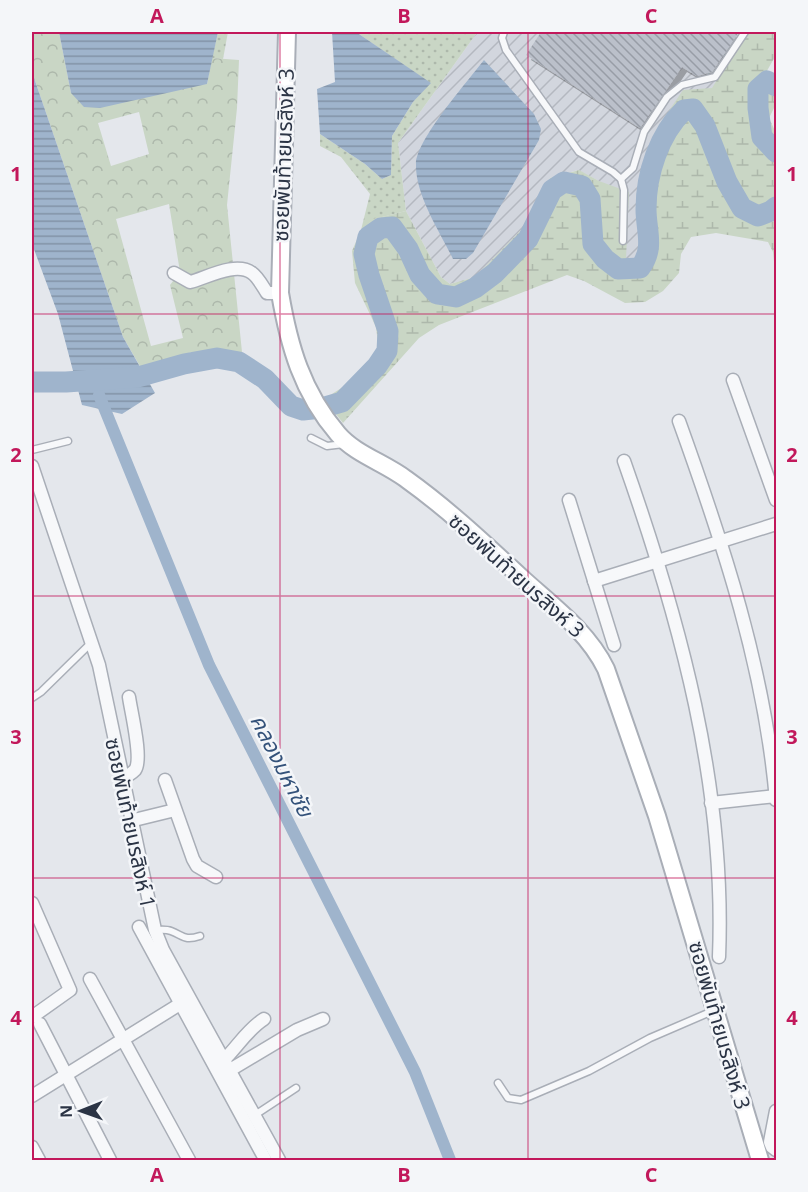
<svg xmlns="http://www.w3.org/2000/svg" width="808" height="1192" viewBox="0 0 808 1192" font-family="'Open Sans','Noto Sans Thai',sans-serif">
<defs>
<pattern id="industrial-furrows" width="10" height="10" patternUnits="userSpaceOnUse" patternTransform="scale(1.5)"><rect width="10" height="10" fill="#d2d6de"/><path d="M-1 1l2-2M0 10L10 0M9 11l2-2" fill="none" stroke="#b4b8c0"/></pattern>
<pattern id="grass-dots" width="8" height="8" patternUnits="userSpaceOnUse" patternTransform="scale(1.5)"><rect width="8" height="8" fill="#c9d6c5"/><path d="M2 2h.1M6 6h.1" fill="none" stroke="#adb8ab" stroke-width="1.8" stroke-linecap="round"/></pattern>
<pattern id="forest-crowns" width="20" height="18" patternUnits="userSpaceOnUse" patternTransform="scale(1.5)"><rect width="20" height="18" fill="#c9d6c5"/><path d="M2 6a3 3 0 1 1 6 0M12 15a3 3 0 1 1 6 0" fill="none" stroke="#adb8ab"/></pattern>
<pattern id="wetland-marsh" width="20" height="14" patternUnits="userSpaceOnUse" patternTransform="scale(1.5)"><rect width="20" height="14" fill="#c9d6c5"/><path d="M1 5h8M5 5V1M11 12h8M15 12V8" fill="none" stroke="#adb8ab"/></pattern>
<pattern id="water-rules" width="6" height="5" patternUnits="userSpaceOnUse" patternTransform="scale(1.5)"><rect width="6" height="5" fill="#9fb4cc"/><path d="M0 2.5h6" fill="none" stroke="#8293a7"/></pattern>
<pattern id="building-back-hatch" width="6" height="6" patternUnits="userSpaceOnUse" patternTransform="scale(1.5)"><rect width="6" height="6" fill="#bbc0ca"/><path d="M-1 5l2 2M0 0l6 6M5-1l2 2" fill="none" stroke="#989da6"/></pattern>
<filter id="shadow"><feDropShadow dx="5" dy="5" stdDeviation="0" flood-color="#0004"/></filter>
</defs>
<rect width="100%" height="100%" fill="#e4e7ec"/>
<polygon fill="url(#industrial-furrows)" points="472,32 746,32 712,89 640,190 651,190 654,259 626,259 599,181 578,170 550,178 531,220 475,277 450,284 441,277 406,211 398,143 476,34"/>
<g fill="url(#grass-dots)">
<polygon points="218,32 228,32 223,59 212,58"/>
<polygon points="356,32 472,32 476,34 398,143 406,211 374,219 361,230 370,194 341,157 320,146 320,134 365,164 382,179 391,175 392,136 413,102 430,83"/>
</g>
<path fill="url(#forest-crowns)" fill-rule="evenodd" d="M32,32H59L71,93L207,84L212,58L239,60L237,108L227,205L242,352H192L141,368L123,337L32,72ZM139,112L149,154L111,166L98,123ZM169,204L180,272L170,285L183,338L151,346L116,219Z"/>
<polygon fill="url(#wetland-marsh)" points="746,32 776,32 776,55 764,76 776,82 776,104 769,118 776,133 776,281 773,252 768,242 716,233 691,237 681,254 679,273 663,291 645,302 625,303 584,281 567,275 439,325 419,338 343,423 324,399 354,380 379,352 376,327 355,283 352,251 361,230 373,219 406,211 441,277 450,284 475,277 531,220 550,178 579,170 599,181 629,192 626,259 654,259 651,190 640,190 658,127 683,90 712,88"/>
<g fill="url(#water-rules)">
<polygon points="59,32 218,32 207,84 100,108 84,107 71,93"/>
<polygon points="332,32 356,32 431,83 413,102 392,136 391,175 382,179 365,164 320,134 317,89 335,82"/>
<path d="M484,60L534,114L541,129L539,140L473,253L466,259H453C440,232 415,195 416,164C416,140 468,81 484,60Z"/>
<polygon points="32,72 123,337 155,393 122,414 82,405 58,314 32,244"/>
</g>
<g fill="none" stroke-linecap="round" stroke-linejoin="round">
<polyline stroke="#9fb4cc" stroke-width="12" points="99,395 209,665 415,1072 450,1160"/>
<g stroke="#9fb4cc" stroke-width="21">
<polyline points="776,86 767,81 758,89 758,108 762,137 776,152"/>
<path d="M32,382H66L138,377L184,364L217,358L239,362L265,379L291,406L303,410L321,408L342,402L377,366L387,351L388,331L369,275L364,254L368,237L381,228L392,227L408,249L420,275L437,294L456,297L475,288L495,273L528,239L552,190L564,182L582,186L590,199L593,244L605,259L618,269L640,268C655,248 646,231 646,209C646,174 659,134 684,110L693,109L705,126L727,182L742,208L758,216L771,211L776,207"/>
</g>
</g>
<polygon fill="url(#building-back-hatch)" filter="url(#shadow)" points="541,32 739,32 712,72 697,76 682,67 640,128 526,55"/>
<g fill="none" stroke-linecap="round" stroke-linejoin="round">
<defs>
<g id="lane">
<polyline points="504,32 502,38 506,50 579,152 613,172 621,179 624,190 623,241"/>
<polyline points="621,179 633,168 644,132 667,97 682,85 715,77 745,32"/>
<polyline points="311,438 327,446 344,444"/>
<polyline points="32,450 68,441"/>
<polyline points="32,698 41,692 91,643"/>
<path d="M155,930C160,930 166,929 171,931C184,936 184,941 200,936"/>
<polyline points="498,1083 508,1098 521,1100 589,1071 650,1038 715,1010"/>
<polyline points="255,1115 296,1088"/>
</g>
<g id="street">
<path d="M174,273L190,282C206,278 236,261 252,273C258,277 263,287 267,293H280"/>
<polyline points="733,380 776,500"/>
<path d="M679,421C723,543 765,670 776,800"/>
<path d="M624,461C680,620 726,787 719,957"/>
<polyline points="32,466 99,665 155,930 163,950 279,1160"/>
<polyline points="569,500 614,645"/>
<polyline points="594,581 776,524"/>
<path d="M123,778C127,776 132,773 135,770C143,759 131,712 129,697"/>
<polyline points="165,780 193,859 197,866 216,877"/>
<polyline points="711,803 776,796"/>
<polyline points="130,821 175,810"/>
<polyline points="32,903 70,990 32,1017"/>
<polyline points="139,927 265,1159 264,1160"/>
<polyline points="90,979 189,1160"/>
<polyline points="40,1024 110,1160"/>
<path d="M224,1060C238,1046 247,1030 264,1019"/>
<polyline points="230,1070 297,1030 323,1019"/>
<polyline points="32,1096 180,1004"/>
<polyline points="776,1111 770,1142 772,1147 776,1150"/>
<polyline points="32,1147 39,1160"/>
</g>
<path id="secondary" d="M287,32L280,293C289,346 302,392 338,434C355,454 385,463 406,479C448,509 486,545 524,580C554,607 588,632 606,669L657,816L760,1160"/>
</defs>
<use href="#lane" stroke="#a9aeb7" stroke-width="9"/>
<use href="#street" stroke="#a9aeb7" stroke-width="15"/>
<use href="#secondary" stroke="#a9aeb7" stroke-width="20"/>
<use href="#lane" stroke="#f7f8fa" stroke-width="6"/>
<use href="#street" stroke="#f7f8fa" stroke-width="12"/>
<use href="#secondary" stroke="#fff" stroke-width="16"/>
</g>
<path fill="none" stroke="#c2185b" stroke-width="1.5" stroke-opacity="0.55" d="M280,32V1160M528,32V1160M32,314H776M32,596H776M32,878H776"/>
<g text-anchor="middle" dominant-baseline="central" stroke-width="5" stroke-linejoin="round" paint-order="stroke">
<g font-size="21" fill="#2b3445" stroke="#f4f6f9">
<text transform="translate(283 155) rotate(-88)">ซอยพันท้ายนรสิงห์ 3</text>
<text transform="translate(517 575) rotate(42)">ซอยพันท้ายนรสิงห์ 3</text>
<text transform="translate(131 823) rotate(78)">ซอยพันท้ายนรสิงห์ 1</text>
<text transform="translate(720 1025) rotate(74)">ซอยพันท้ายนรสิงห์ 3</text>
</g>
<g font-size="22" font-style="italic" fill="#34527a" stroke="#f4f6f9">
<text transform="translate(283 765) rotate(63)">คลองมหาชัย</text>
</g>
</g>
<rect width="808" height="1192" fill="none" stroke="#f4f6f9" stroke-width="66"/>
<g transform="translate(81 1111) rotate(269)" stroke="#f4f6f9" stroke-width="4.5" paint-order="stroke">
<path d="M0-4.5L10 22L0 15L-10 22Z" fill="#2b3445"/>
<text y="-9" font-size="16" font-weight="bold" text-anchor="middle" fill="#2b3445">N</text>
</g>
<rect x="33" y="33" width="742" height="1126" fill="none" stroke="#c2185b" stroke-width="2"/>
<g font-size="20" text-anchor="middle" font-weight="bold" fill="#c2185b">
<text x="157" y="23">A</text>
<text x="404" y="23">B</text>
<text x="651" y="23">C</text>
<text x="16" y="181">1</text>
<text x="792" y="181">1</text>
<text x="16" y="462">2</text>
<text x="792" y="462">2</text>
<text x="16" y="744">3</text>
<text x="792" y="744">3</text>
<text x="16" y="1025">4</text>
<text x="792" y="1025">4</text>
<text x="157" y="1182">A</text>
<text x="404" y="1182">B</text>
<text x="651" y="1182">C</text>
</g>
</svg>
